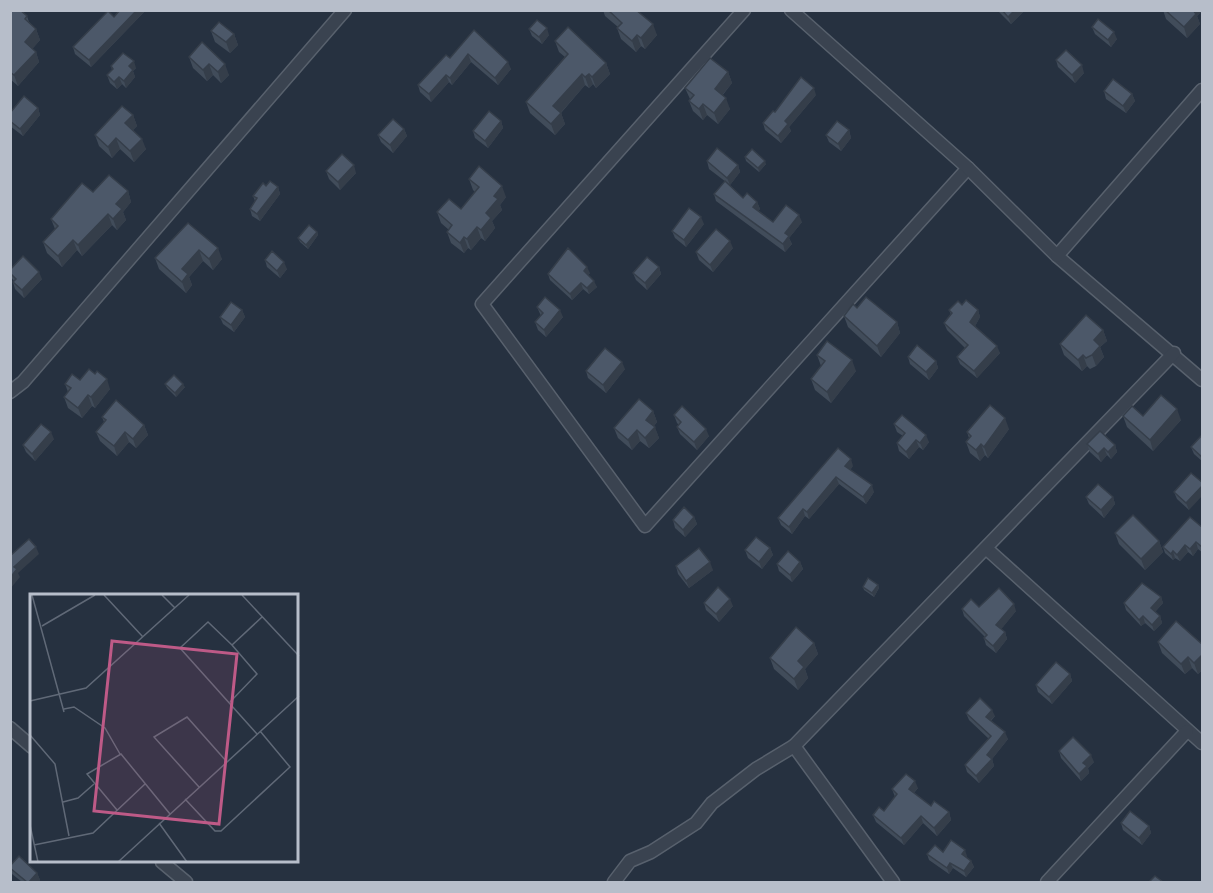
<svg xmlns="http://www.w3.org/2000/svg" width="1213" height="893" viewBox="0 0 1213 893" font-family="Helvetica,sans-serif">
<rect width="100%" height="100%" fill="#263140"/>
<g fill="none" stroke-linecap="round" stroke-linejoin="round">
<defs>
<g id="minor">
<polyline points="744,10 482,304 645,526 968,168"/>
<polyline points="791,10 968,168 1057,256 1202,380"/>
<polyline points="1057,256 1202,90"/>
<polyline points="10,392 23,382 345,10"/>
<polyline points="987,549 1202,743"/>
<polyline points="10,728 32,747"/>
<polyline points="162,862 186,882"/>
<polyline points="614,882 630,861 651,852 696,823 712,803 756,769 794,746"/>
<polyline points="893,882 794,746 1174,353"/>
<polyline points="1047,882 1187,731"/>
</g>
</defs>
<use href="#minor" stroke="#58616d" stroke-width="15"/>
<use href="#minor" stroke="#3a4350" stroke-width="12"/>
</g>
<g fill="#414c5a">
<polygon points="10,10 27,16 29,22 36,29 40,40 32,49 36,52 39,62 18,86 10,79"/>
<polygon points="120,10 146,10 91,67 75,54 73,47 114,17"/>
<polygon points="603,10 636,10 657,35 645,49 641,46 636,52 621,39 617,28 618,27 605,16"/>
<polygon points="997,10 1023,10 1023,12 1011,24"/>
<polygon points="1163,10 1203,10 1197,16 1200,24 1187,38 1166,19"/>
<polygon points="1092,27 1117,39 1111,47 1095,34"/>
<polygon points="529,29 549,35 542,44 532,36"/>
<polygon points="474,30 511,69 498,85 471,62 452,85 449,82 431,102 420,92 418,85 450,58"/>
<polygon points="211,31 234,34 238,45 230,53 215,42"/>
<polygon points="555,41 606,63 610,74 596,88 593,84 589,88 585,85 561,113 565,124 555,135 530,113 526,102 565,57 559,52"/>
<polygon points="202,42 229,75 221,83 213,75 207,81 193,68 189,57"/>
<polygon points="1056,60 1084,73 1075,83 1058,67"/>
<polygon points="111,66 136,68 133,71 135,77 126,88 122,84 117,89 110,83 107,75 112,70"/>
<polygon points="728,72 732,83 722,96 730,109 718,124 707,115 703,120 693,111 689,101 690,99 685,88"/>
<polygon points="1104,91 1132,94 1135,101 1126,113 1106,99"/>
<polygon points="816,95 789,127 791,131 781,143 765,130 763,123 775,112"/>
<polygon points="38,108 40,115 23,136 10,126 10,113"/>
<polygon points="133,115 137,126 133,130 146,149 134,162 120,149 112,158 99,146 95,135"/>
<polygon points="501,121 503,128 488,148 475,138 473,131"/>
<polygon points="404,129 407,136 393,153 381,142 378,135"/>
<polygon points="849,130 851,138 841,151 829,142 826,135"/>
<polygon points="745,157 766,164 759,172 746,161"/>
<polygon points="707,161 738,165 740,172 730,185 709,169"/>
<polygon points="326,171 356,173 340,190 329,179"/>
<polygon points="469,179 506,197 500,205 502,210 492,221 495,228 485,241 481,238 471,250 468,248 464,253 451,243 447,232 449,230 441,223 437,212 461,209 475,192 473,190"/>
<polygon points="266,186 278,187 280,194 260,221 252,216 250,209 255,201 253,196"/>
<polygon points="128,191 131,202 123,212 126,220 117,230 112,225 82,256 77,250 62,267 47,253 43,242 55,229 51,219 93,192"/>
<polygon points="714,194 743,198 757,202 760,209 758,211 773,222 802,222 789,238 792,244 785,252 716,201"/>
<polygon points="188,223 222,259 213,270 203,261 189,277 192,285 186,293 159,269 155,258"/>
<polygon points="704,224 686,247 675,238 672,231"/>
<polygon points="317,232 318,235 308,249 300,242 298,238"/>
<polygon points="733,248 713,272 699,260 696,252"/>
<polygon points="265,260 287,269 280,278 267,267"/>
<polygon points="659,267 661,274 647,290 636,280 633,273"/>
<polygon points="10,270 42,279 24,298 15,289 13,282 14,281 10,276"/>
<polygon points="590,273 588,275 597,287 589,294 583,289 572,300 550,280 548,274"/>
<polygon points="962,305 978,310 980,317 975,326 1000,353 977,378 960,364 957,357 965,348 947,330 944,323 951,315 949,310"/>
<polygon points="537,307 563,317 546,337 538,330 535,322 541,316"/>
<polygon points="857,308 897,322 900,333 881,357 848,327 844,316"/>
<polygon points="242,310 245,317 234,332 223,324 220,317"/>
<polygon points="1103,330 1107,341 1100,347 1104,357 1096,366 1090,369 1087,366 1082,371 1064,355 1060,344"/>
<polygon points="817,355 856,371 831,403 815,390 811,379 821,366"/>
<polygon points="908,357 936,361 938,368 929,380 910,364"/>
<polygon points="625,369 606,393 588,378 586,371"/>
<polygon points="80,380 110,389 95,408 92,406 82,418 68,408 64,397 68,392 65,384"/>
<polygon points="165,384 185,387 176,397 167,388"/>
<polygon points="653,411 657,422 654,426 659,438 649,448 640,441 632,450 618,438 614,428"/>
<polygon points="674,415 709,436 697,450 680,434 677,427 679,425 677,423"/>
<polygon points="1123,416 1143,416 1181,420 1153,451 1127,427"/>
<polygon points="102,417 144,425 148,435 136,448 129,442 117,456 100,441 96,432 104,422"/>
<polygon points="894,424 929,442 923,450 919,447 909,459 899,451 897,443 903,436 897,432"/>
<polygon points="1009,429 988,458 985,455 980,461 970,453 966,442 969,438 967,432"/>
<polygon points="1203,434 1203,462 1194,454 1191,447"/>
<polygon points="54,439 35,461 26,452 23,445"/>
<polygon points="1087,444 1115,445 1117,452 1111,459 1107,455 1101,462 1090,452"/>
<polygon points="853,466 850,470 874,492 866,504 839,484 809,519 805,516 792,534 781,525 778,518"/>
<polygon points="1191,473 1189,510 1177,499 1174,492"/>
<polygon points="1086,497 1113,497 1115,504 1104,518 1089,504"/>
<polygon points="694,517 697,524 685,537 675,528 673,520"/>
<polygon points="1203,528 1203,553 1198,549 1193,556 1188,552 1180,561 1175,558 1173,560 1165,553 1163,547"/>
<polygon points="1115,533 1159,541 1163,552 1145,570 1119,544"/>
<polygon points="770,548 773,555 762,569 748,558 745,550"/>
<polygon points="800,562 803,569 792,582 779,571 777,564"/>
<polygon points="676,566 713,570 689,588 678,574"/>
<polygon points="878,585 879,588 874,597 864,590 863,587"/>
<polygon points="1161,597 1163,603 1155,612 1160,616 1162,623 1154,631 1145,623 1141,626 1126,610 1124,603"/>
<polygon points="704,603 733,606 719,622 706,610"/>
<polygon points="979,607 1016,611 1001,629 1005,632 1007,639 996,653 986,645 984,638 985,637 964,616 962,609"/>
<polygon points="1158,642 1203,645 1203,669 1198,674 1192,668 1185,674 1162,653"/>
<polygon points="814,643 818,654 805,669 808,678 798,690 774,669 770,658"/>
<polygon points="1070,674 1072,681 1052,704 1038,692 1036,685"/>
<polygon points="966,713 995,716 991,721 1008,739 992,759 994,766 979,783 967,772 965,765 989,739 969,720"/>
<polygon points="1059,751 1094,762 1088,768 1089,773 1081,781 1061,758"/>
<polygon points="918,788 914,793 931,806 949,812 951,820 937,836 923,823 904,845 876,822 873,815 884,811 895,797 892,789"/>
<polygon points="1121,823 1149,826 1151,833 1142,845 1123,830"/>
<polygon points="943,852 967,856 966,857 971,861 974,867 966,877 953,868 949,874 929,860 927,854"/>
<polygon points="10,866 37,873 40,880 38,882 22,882 12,874"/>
</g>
<g fill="#353e4a">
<polygon points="137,10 146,10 91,67 89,60"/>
<polygon points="1015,10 1023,10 1023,12 1011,24 1008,17"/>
<polygon points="1191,10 1203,10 1197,16 1200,24 1187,38 1184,27"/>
<polygon points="653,24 657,35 645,49 641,38"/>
<polygon points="547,28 549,35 542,44 539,37"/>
<polygon points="36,29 40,40 29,53 25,42"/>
<polygon points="1114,32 1117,39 1111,47 1108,40"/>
<polygon points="234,34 238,45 230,53 226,42"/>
<polygon points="637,35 641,46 636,52 632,41"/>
<polygon points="36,52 39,62 18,86 14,75"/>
<polygon points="468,54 471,62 452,85 450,78"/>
<polygon points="134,61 136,68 133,71 135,77 126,88 124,81 129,66"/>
<polygon points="508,62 511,69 498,85 495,78"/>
<polygon points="606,63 610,74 596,88 592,77"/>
<polygon points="209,64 213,75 207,81 203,70"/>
<polygon points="225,64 229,75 221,83 218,72"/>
<polygon points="1082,65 1084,73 1075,83 1072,75"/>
<polygon points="728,72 732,83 718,100 715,89"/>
<polygon points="582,74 585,85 557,117 553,106"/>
<polygon points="589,74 593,84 589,88 585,77"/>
<polygon points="446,75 449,82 431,102 429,94"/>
<polygon points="119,77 122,84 117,89 114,82"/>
<polygon points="814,88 816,95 789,127 791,131 781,143 778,136 785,121"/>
<polygon points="1132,94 1135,101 1126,113 1123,106"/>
<polygon points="726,98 730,109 718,124 714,113"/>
<polygon points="703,104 707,115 703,120 699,109"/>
<polygon points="38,108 40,115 23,136 20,129"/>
<polygon points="561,113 565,124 555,135 551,124"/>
<polygon points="133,115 137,126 129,134 125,123"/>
<polygon points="501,121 503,128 488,148 485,141"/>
<polygon points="404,129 407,136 393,153 390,145"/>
<polygon points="849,130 851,138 841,151 838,144"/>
<polygon points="116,138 120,149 112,158 108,147"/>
<polygon points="142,139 146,149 134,162 130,151"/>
<polygon points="765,161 766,164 759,172 758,168"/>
<polygon points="354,165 356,173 340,190 338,182"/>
<polygon points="738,165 740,172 730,185 727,178"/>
<polygon points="502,186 506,197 500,205 502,210 492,221 495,228 485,241 481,230 486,213 494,196"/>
<polygon points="278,187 280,194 260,221 257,214"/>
<polygon points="128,191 131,202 123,212 126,220 117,230 113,219 116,204"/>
<polygon points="757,202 760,209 755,214 753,207"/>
<polygon points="108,214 112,225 82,256 78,245"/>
<polygon points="799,215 802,222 789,238 792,244 785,252 783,244 785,233"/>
<polygon points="701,217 704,224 686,247 684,240"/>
<polygon points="477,227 481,238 471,250 467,239"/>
<polygon points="317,232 318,235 308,249 306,245"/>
<polygon points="464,237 468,248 464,253 460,243"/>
<polygon points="73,240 77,250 62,267 58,256"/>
<polygon points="730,241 733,248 713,272 710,265"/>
<polygon points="218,248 222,259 213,270 209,259"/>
<polygon points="199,250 203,261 189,277 192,285 186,293 182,282 182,269"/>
<polygon points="284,262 287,269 280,278 277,271"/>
<polygon points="587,267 590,273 586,277 584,271"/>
<polygon points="659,267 661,274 647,290 645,283"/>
<polygon points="39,272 42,279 24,298 22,290"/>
<polygon points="594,281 597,287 589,294 587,288"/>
<polygon points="581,283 583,289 572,300 570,294"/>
<polygon points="242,310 245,317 234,332 231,325"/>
<polygon points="560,310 563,317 546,337 544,330"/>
<polygon points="978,310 980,317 973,330 970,322"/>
<polygon points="897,322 900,333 881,357 877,346"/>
<polygon points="1103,330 1107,341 1100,347 1104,357 1096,366 1092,355 1094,340"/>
<polygon points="997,346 1000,353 977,378 974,371"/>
<polygon points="1083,355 1087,366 1082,371 1078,360"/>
<polygon points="852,360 856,371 831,403 827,392"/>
<polygon points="936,361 938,368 929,380 926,372"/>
<polygon points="622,362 625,369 606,393 603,385"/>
<polygon points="107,379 110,389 95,408 91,397"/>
<polygon points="183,384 185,387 176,397 175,393"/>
<polygon points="88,395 92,406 82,418 78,408"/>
<polygon points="1177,409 1181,420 1153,451 1150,440"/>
<polygon points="653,411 657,422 650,431 646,420"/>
<polygon points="1005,418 1009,429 988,458 984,447"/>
<polygon points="144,425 148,435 136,448 133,439"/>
<polygon points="655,427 659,438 649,448 645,438"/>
<polygon points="706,429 709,436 697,450 694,442"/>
<polygon points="637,430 640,441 632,450 628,440"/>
<polygon points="51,432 54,439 35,461 32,454"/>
<polygon points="125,432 129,442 117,456 114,446"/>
<polygon points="926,435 929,442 923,450 920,443"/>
<polygon points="916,440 919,447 909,459 906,452"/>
<polygon points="981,444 985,455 980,461 976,450"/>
<polygon points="1115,445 1117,452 1111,459 1108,452"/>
<polygon points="1104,448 1107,455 1101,462 1098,454"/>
<polygon points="851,459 853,466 848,473 845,466"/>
<polygon points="836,477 839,484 809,519 807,512"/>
<polygon points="872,485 874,492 866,504 863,497"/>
<polygon points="1203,485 1203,495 1189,510 1186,503"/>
<polygon points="1113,497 1115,504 1104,518 1101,510"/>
<polygon points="803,509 805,516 792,534 789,527"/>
<polygon points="694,517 697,524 685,537 683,530"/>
<polygon points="1159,541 1163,552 1145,570 1141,559"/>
<polygon points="1196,542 1198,549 1193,556 1190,549"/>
<polygon points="1185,545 1188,552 1180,561 1177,555"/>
<polygon points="36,547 39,554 18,573 20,577 10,589 10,578 14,567"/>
<polygon points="770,548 773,555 762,569 759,562"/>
<polygon points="1173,551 1175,558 1173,560 1171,554"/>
<polygon points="710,562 713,570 689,588 686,581"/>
<polygon points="800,562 803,569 792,582 790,575"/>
<polygon points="878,585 879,588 874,597 872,593"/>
<polygon points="1161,597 1163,603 1153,614 1151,608"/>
<polygon points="730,599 733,606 719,622 716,614"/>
<polygon points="1014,604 1016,611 999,632 996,625"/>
<polygon points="1143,616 1145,623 1141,626 1139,620"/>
<polygon points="1160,616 1162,623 1154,631 1152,625"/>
<polygon points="1005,632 1007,639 996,653 993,646"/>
<polygon points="814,643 818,654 805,669 808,678 798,690 794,679 798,661"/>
<polygon points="1203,654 1203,669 1198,674 1194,663"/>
<polygon points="1188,657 1192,668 1185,674 1181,664"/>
<polygon points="1070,674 1072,681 1052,704 1049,697"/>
<polygon points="992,710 995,716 988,723 986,717"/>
<polygon points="1005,732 1008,739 992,759 994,766 979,783 976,776 987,755"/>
<polygon points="1091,755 1094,762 1088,768 1089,773 1081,781 1079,774 1083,763"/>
<polygon points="915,781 918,788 911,796 909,789"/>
<polygon points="949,812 951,820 937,836 934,828"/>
<polygon points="921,816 923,823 904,845 901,838"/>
<polygon points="1149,826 1151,833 1142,845 1139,838"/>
<polygon points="965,850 967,856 964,860 962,854"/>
<polygon points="971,861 974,867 966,877 964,871"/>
<polygon points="950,863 953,868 949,874 947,868"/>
<polygon points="37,873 40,880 38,882 29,882"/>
</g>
<g fill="#4c5869" stroke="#353e4a" stroke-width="1.5">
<polygon points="10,10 20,10 27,16 25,19 36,29 25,42 36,52 14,75 10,72"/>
<polygon points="120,10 137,10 89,60 73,47 108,11 114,17"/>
<polygon points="608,10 636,10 653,24 641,38 637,35 632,41 617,28 622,23"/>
<polygon points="1002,10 1015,10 1008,17"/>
<polygon points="1165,10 1193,10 1196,14 1184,27"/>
<polygon points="1098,19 1114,32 1108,40 1092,27"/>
<polygon points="537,20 547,28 539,37 529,29"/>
<polygon points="219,22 234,34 226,42 211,31"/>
<polygon points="568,27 606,63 592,77 589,74 585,77 582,74 553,106 561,113 551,124 526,102 568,54 555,41"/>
<polygon points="474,30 508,62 495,78 468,54 450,78 446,75 429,94 418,85 446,55 450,58"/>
<polygon points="202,42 225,64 218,72 209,64 203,70 189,57"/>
<polygon points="1066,50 1082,65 1072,75 1056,60"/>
<polygon points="123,53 134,61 129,66 133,70 124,81 119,77 114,82 107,75 113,69 111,66"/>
<polygon points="710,58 728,72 715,89 726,98 714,113 703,104 699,109 689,101 694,95 685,88"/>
<polygon points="801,77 814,88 785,121 788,124 778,136 763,123 773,111 775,112"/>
<polygon points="1113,79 1132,94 1123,106 1104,91"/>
<polygon points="24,96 38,108 20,129 10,121 10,113"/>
<polygon points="122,106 133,115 125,123 142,139 130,151 116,138 108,147 95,135"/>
<polygon points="489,111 501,121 485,141 473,131"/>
<polygon points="393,119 404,129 390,145 378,135"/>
<polygon points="837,121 849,130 838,144 826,135"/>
<polygon points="717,148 738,165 727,178 707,161"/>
<polygon points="752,149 765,161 758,168 745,157"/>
<polygon points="342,154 354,165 338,182 326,171"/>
<polygon points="479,166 502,186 494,196 498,199 486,213 491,218 481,230 477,227 467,239 464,237 460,243 447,232 452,225 437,212 449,199 461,209 479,187 469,179"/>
<polygon points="109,175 128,191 116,204 122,209 113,219 108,214 78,245 73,240 58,256 43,242 58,226 51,219 82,183 93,192"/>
<polygon points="270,181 278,187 257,214 250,209 257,198 253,196 263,183 266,186"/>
<polygon points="725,181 743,198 747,193 757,202 753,207 773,222 786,205 799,215 785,233 789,236 783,244 714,194"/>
<polygon points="689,208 701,217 684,240 672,231"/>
<polygon points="188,223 218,248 209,259 199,250 182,269 188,274 182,282 155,258"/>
<polygon points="309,225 317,232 306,245 298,238"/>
<polygon points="716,229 730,241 710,265 696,252"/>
<polygon points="568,248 587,267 584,271 594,281 587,288 581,283 570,294 548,274"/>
<polygon points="272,251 284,262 277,271 265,260"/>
<polygon points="23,256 39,272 22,290 13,282 16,279 10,273 10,270"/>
<polygon points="647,257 659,267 645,283 633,273"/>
<polygon points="545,297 560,310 544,330 535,322 543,313 537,307"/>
<polygon points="866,297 897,322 877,346 844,316 853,304 857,308"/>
<polygon points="966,300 978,310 970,322 997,346 974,371 957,357 968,345 944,323 952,313 949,310 958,301 962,305"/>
<polygon points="231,302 242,310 231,325 220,317"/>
<polygon points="1086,315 1103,330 1094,340 1100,346 1092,355 1086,358 1083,355 1078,360 1060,344"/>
<polygon points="827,341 852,360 827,392 811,379 825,361 817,355"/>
<polygon points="917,345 936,361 926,372 908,357"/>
<polygon points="605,348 622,362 603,385 586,371"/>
<polygon points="89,369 95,374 97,371 107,379 91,397 88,395 78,408 64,397 71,388 65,384 72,374 80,380"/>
<polygon points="174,375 183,384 175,393 165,384"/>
<polygon points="1161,395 1177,409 1150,440 1123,416 1132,406 1143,416"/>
<polygon points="639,399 653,411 646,420 655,427 645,438 637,430 628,440 614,428"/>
<polygon points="116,400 144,425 133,439 125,432 114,446 96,432 106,420 102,417"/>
<polygon points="990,405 1005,418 984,447 981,444 976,450 966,442 971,436 967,432"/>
<polygon points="682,406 706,429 694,442 677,427 681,422 674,415"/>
<polygon points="902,415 926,435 920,443 916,440 906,452 897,443 905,433 894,424"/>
<polygon points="41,424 51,432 32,454 23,445"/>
<polygon points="1100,431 1115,445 1108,452 1104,448 1098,454 1087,444"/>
<polygon points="1203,434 1203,458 1191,447"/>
<polygon points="838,448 851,459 845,466 872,485 863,497 836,477 807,512 803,509 789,527 778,518"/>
<polygon points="1191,473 1203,483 1203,485 1186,503 1174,492"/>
<polygon points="1098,484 1113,497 1101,510 1086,497"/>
<polygon points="684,507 694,517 683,530 673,520"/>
<polygon points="1133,515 1159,541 1141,559 1115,533"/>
<polygon points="1190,517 1203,528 1203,546 1202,547 1196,542 1190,549 1185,545 1177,555 1173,551 1171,554 1163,547"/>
<polygon points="756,537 770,548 759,562 745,550"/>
<polygon points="29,539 36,547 14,567 17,569 10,578 10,556"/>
<polygon points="699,548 710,562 686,581 676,566"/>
<polygon points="788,551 800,562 790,575 777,564"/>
<polygon points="868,578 878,585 872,593 863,587"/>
<polygon points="1142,583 1161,597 1151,608 1160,616 1152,625 1143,616 1139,620 1124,603"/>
<polygon points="718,587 730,599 716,614 704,603"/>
<polygon points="999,588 1014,604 996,625 1005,632 993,646 984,638 987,635 962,609 971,599 979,607"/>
<polygon points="1176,621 1203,645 1203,654 1194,663 1188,657 1181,664 1158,642"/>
<polygon points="796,627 814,643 798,661 804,667 794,679 770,658"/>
<polygon points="1056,662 1070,674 1049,697 1036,685"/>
<polygon points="980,698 992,710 986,717 1005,732 987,755 992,759 976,776 965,765 991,736 966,713"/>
<polygon points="1073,737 1091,755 1083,763 1087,766 1079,774 1059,751"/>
<polygon points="906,774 915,781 909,789 931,806 934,801 949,812 934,828 921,816 901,838 873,815 879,807 884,811 897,794 892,789"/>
<polygon points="1130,811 1149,826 1139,838 1121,823"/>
<polygon points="951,840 965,850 962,854 971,861 964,871 950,863 947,868 927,854 935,845 943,852"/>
<polygon points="19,856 37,873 29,882 27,882 10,868 10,866"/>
<polygon points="1155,876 1163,882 1149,882"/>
</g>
<g transform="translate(30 594)">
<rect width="268" height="268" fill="#263140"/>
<path fill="none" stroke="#606977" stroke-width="1.5" d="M2,1L34,118M74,1L113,43M132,1L145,14M212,1L269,62M12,32L65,1M202,51L178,28L150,54L227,140M0,107L56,94L159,1M200,108L227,80L202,51L232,23M34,115L44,113L75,134L90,160M0,141L25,170L39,242M169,193L124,143L157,123L197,168M155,205L185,237H191L260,173L230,137M33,208L48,204L64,190M87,216L57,180L91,160L140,220M129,229L157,268M0,231L8,268M4,251L63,239L115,190M88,268L269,102"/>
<path fill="#be5a87" fill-opacity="0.15" stroke="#be5a87" stroke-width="3" d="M82,47L207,60L189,230L64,217Z"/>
<rect width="268" height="268" fill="none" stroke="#b7beca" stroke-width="3"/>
</g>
<rect width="1213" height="893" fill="none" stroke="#b7beca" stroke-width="24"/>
</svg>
